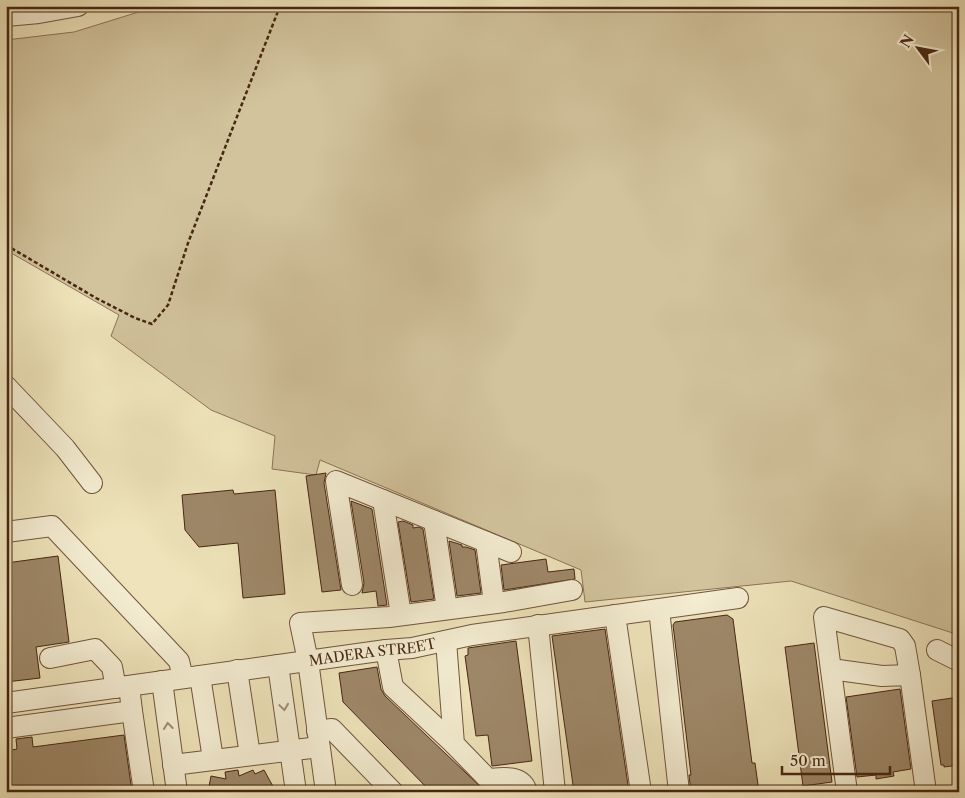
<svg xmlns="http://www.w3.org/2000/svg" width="965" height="798" viewBox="0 0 965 798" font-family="'Libre Caslon Text',serif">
<rect width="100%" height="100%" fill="#eee3ba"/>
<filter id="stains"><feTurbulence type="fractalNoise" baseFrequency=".004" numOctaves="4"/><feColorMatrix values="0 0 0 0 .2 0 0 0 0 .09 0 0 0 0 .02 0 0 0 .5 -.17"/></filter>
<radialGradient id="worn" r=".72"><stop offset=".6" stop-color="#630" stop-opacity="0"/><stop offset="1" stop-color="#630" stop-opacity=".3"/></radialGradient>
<polygon fill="#d2c39d" stroke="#8c7458" points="158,6 959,6 959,635 791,581 585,602 581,570 320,460 316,475 272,469 275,436 211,410 111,336 119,315 6,250 6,40 74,32"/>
<g fill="#9e8869" stroke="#472612">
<polygon points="326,473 324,483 341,590 322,592 306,476"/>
<polygon points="233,490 234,494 275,490 285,594 243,598 238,543 199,547 185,530 182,495"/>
<polygon points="351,501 372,509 387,605 378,606 376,591 362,593 364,583"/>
<polygon points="403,521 413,525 413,528 419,527 423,529 434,599 411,602 398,522"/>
<polygon points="449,541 462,545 462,547 466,547 475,550 481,593 457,596"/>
<polygon points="58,556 69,642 36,647 40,678 6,682 6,563"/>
<polygon points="546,559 548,572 574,569 575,579 504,590 501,565"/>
<polygon points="727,615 733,619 752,763 755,763 759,792 691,792 689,775 691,775 673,625 675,622"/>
<polygon points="605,629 629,792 574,792 552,636"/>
<polygon points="516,641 532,761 492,766 488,735 476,736 465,656 468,655 468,648"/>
<polygon points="814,643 832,782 803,786 785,647"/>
<polygon points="377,667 381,689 385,696 486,792 431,792 343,702 339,673"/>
<polygon points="900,689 911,769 893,772 894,776 876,779 876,775 857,777 846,697"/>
<polygon points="959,697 959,765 944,767 944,765 941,765 932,701"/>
<polygon points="124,735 132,792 6,792 6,751 17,749 16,739 32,737 33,747"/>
<polygon points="238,770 239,776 253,770 255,774 264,770 276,792 208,792 211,776 226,779 225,772"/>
</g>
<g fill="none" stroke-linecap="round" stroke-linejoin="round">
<defs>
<g id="minor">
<polyline points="6,16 39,13 78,6"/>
<polyline points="6,386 65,448 92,483"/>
<polyline points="383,500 401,615"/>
<polyline points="434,521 447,609"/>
<polyline points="6,532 52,526 179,661 183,678"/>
<polyline points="486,542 494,603"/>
<polyline points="352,585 336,481 511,552"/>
<polyline points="659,609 679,792"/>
<polyline points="615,615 641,792"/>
<polyline points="538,625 555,792"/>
<path d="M446,641L454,744L488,779C502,778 522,774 527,792"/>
<polyline points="386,650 393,687 454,744"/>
<polyline points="937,650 959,661"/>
<polyline points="50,658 95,649 112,667 116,688"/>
<polyline points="278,665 296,792"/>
<polyline points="831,669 882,676 910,675 926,792"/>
<polyline points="237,670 250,755"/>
<polyline points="200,676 213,759"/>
<polyline points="162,681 177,792"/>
<path id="s1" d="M6,703L386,650L412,648L472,635L738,598"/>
<polyline points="132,711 144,792"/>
<polyline points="6,728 132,711 129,686"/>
<polyline points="317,731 332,729 393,792"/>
<polyline points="173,765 319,747"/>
<polyline points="326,792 308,661 300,623 389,617 504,602 572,590"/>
<polyline points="847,792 824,617 900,639 905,646 910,675"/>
</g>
</defs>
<use href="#minor" stroke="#71553c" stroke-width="22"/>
<polyline stroke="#472612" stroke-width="2.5" stroke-dasharray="4 2.5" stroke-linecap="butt" points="6,245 96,298 135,318 152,324 168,305 188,243 280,6"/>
<use href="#minor" stroke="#f4edd2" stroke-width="20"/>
</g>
<defs><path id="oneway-chevron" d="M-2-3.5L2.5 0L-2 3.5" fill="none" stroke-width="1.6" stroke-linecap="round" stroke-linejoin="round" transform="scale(1.25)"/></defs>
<g stroke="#9e8a72">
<use href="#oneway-chevron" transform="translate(284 707) rotate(82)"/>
<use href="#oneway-chevron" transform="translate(168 726) rotate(-97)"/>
</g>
<g text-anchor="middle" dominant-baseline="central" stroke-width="4" stroke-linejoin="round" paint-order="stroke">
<g font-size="14" fill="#472612" stroke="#f4edd2">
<text stroke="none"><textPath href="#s1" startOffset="370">MADERA STREET</textPath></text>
</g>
</g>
<rect width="965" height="798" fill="none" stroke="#eee3ba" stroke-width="25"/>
<rect x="8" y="8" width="950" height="783" fill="none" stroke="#472612" stroke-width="2.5"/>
<rect x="12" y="12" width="940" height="773" fill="none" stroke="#472612"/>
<g transform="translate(918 48) rotate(302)" stroke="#f4edd2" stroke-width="4" paint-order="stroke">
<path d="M0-4L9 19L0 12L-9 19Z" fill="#472612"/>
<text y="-8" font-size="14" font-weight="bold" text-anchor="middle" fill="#472612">N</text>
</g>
<path d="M782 766v8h108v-8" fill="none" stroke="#472612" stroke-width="2.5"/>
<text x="790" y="766" font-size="15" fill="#472612" stroke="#f4edd2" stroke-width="4" paint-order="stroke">50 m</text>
<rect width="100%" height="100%" filter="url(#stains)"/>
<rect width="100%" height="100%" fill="url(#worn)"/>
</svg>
